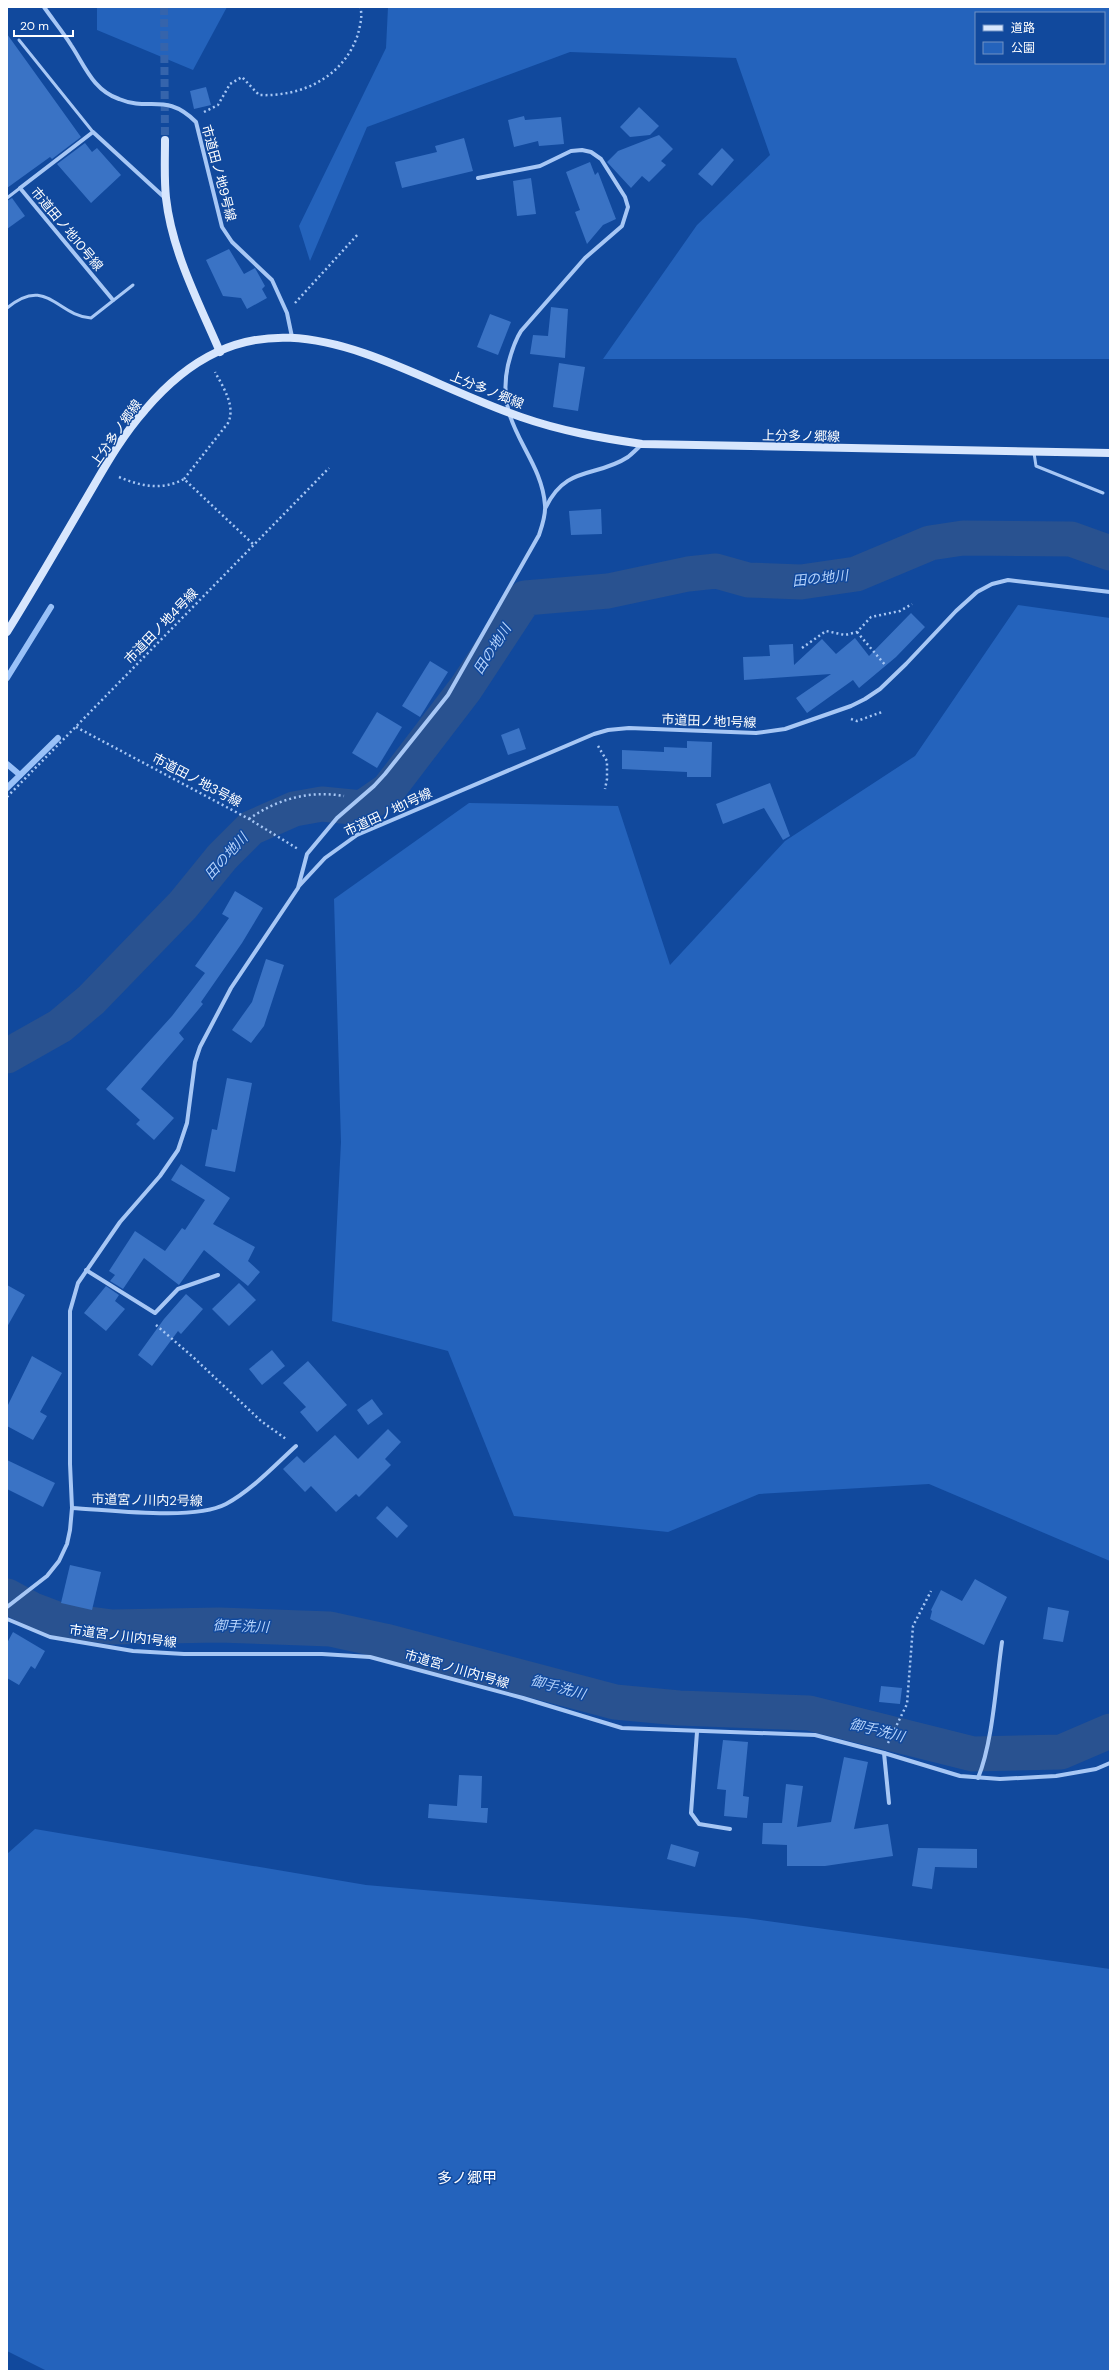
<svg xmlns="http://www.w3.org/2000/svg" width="1117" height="2378" viewBox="0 0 1117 2378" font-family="'DM Sans','Noto Sans JP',sans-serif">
<rect width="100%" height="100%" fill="#11499d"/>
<g fill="#2463bc" fill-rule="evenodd">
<polygon points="97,7 227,7 193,70 97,30"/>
<path d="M388,7H1110V359H603L697,225L770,155L736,58L570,52L367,127L310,261L299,226L386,48ZM976,13H1104V63H976Z"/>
<polygon points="1018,605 1110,618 1110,1561 929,1484 759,1494 668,1532 514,1516 448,1351 332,1321 341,1142 334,899 469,803 618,806 670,965 785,841 915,756"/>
<polygon points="35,1829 366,1885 746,1918 1110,1969 1110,2371 47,2371 7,2351 7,1854"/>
</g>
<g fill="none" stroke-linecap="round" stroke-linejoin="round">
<g stroke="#99c1f8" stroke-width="6">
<polyline points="7,678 51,607"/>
<polyline points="7,764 20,775"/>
<polyline points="7,788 58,738"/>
</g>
<g stroke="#295290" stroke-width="35">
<polyline points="7,1056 60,1026 91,1000 183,905 222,857 251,828 294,809 322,804 362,808 388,790 466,688 525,598 608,591 688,574 716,571 748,580 801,582 856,574 930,543 963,538 1071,539 1110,553"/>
<polyline points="7,1596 31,1609 60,1620 112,1627 219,1625 330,1629 385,1641 615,1702 679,1708 809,1713 973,1754 1061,1752 1110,1731"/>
</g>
</g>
<g fill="#3a73c5">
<polygon points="7,34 81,137 52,159 50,157 7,188"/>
<polygon points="206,87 211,105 194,109 190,91"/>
<polygon points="639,107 659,126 650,135 630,137 620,127"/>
<polygon points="524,116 525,120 561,117 564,144 539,146 538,141 514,147 508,120"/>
<polygon points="659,135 673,149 661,161 666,165 649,182 642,176 631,188 607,162 618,151"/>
<polygon points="464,138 473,171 402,188 395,162 437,152 435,146"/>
<polygon points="85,143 92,152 97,148 121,175 91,203 57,164"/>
<polygon points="722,148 734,160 712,186 698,174"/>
<polygon points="590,162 595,175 598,172 616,219 603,225 587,244 575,212 580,210 566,172"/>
<polygon points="531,178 536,214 517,216 513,181"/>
<polygon points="12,198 25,216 7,229 7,201"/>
<polygon points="229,249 244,274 255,268 265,286 262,289 267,298 247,309 241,298 223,296 206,260"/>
<polygon points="551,307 568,309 565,358 530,354 533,335 548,336"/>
<polygon points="490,314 511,322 498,355 477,347"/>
<polygon points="559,363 585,367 578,411 553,407"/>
<polygon points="601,509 602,534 571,535 569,511"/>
<polygon points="911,613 925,627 896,657 859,688 853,680 807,713 796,698 831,674 744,680 743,657 770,656 769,645 793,644 794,665 822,639 836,654 855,638 869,656"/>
<polygon points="430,661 448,672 420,717 402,706"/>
<polygon points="377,712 402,727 377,768 352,753"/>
<polygon points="519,728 526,749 508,755 501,735"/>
<polygon points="687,741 712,742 711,777 687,777 687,772 622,769 622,750 664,752 664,747 687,748"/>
<polygon points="770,783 790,836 783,840 764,808 723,824 716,804"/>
<polygon points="235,891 263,908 242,943 201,1002 203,1004 179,1033 184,1039 141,1089 174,1118 154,1140 136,1124 140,1120 106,1089 172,1016 205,973 195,966 229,918 222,914"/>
<polygon points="266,959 284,965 264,1026 251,1043 232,1030 252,1002"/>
<polygon points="227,1078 252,1083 235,1172 205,1166 212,1129 217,1130"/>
<polygon points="181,1164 230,1198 213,1224 255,1247 248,1261 260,1272 248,1286 204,1250 179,1285 144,1258 123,1289 110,1281 115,1275 109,1271 135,1231 165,1251 182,1228 185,1230 205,1200 171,1180"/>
<polygon points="239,1283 256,1300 229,1326 212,1309"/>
<polygon points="7,1285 25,1295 7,1327"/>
<polygon points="106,1286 119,1295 115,1301 125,1309 106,1331 84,1313"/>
<polygon points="186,1294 203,1309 181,1334 178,1331 152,1366 138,1355 164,1319"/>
<polygon points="272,1350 285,1366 262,1385 249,1369"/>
<polygon points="32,1356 62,1373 40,1412 47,1416 33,1440 7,1426 7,1407"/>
<polygon points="308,1361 347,1405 317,1432 300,1412 306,1407 283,1383"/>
<polygon points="372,1399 383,1414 368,1425 357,1410"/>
<polygon points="388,1429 401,1442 385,1459 391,1465 359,1497 356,1494 336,1512 311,1486 305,1492 283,1469 297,1456 304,1463 335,1435 358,1459"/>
<polygon points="7,1460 55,1483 43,1507 7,1489"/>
<polygon points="387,1506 408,1526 397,1538 376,1518"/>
<polygon points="70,1565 101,1572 92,1610 61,1603"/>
<polygon points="975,1579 1007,1597 984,1645 930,1619 932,1611 931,1610 941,1590 962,1601"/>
<polygon points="1048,1607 1069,1611 1063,1642 1043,1639"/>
<polygon points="13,1632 45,1651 35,1669 31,1666 19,1685 7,1678 7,1643"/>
<polygon points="881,1686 902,1688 900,1704 879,1702"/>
<polygon points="723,1740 748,1742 743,1796 749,1797 747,1818 724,1816 726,1790 717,1789"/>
<polygon points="844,1757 868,1762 854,1829 888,1824 893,1856 825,1866 787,1866 787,1845 762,1844 763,1823 782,1823 786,1784 803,1786 797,1827 831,1822"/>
<polygon points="459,1775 482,1776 481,1808 488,1808 487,1823 428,1818 429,1804 457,1806"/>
<polygon points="671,1844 699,1852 695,1867 667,1859"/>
<polygon points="918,1848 977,1849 977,1868 935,1867 932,1889 912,1886"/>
</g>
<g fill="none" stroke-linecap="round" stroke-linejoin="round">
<polyline stroke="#3564ac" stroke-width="8" stroke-dasharray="8 4" stroke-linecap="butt" points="164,7 165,140"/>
<g stroke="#a7c7f5" stroke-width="2.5" stroke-dasharray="2 3" stroke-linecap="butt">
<path d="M204,112L218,105L230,84L242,77L259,95C302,97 344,77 358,34C360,26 363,15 360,7"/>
<polyline points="295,303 359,233"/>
<path d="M119,477C140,486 162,491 184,479L253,544"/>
<path d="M184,479L228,423C236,406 223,387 215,372"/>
<polyline points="857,632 886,666"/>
<polyline points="802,648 826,631 845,635 857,632 871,617 900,611 912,604"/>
<polyline points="851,719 857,721 882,712"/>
<polyline points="76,727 249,819 298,849"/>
<polyline points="598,746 607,761 607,779 605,789"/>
<polyline points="7,797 329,468"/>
<path d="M249,819C277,799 310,790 344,796"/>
<polyline points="156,1325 193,1357 261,1421 286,1439"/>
<polyline points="888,1743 907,1704 913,1626 931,1591"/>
</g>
<g stroke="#a7c7f5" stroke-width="3">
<polyline points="19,40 93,132"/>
<polyline points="7,198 20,188"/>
<path d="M7,308C47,275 57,316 91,318L133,285"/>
<polyline points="1034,453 1036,466 1103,493"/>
</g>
<g stroke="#a7c7f5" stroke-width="4">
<path d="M44,7C53,20 63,32 71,45C85,66 93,90 119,99C150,112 166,92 196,122L222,227L232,242L272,280L287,313L292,337"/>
<polyline points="113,300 20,188 93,132 164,197"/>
<path d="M546,507C566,465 596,478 628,457C633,453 638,448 642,444"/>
<polyline points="299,886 325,858 357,835 594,734 608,730 629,728 756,733 785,729 851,706 865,699 880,689 906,664 956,611 977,592 992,584 1008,580 1110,592"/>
<polyline points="86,1270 155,1313 178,1289 218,1275"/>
<path d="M72,1508C111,1510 193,1521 226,1504C252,1490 275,1465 296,1446"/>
<path d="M7,1607L47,1576L59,1561L67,1544L70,1530L72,1508L70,1464V1311L78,1283L120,1222L160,1176L178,1150L187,1123L195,1062L200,1047L231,988L298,888L307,854L337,818L374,786L385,774L448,695L539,535C542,526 546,515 545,505C541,453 494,427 508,365C511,353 514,342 521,331L585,258L622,226L628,207L625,197L601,159L591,152L582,150L571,151L540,166L478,178"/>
<polyline points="7,1619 50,1637 133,1651 184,1654 322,1654 370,1657 523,1698 622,1728 815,1735 884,1753 960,1776 1000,1779 1056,1776 1096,1769 1110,1763"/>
<polyline points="697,1732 691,1813 699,1824 730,1829"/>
<polyline points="884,1753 889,1803"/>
<path d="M978,1778C993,1742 996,1682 1002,1642"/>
</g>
<g stroke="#d7e6fd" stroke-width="8">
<path d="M165,140C165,159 164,179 166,198C172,252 199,303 220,352"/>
<path d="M7,632C33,590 58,547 83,504C102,472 120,438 145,410C266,268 387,371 521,417C561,431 601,438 642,444L1110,453"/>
</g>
</g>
<g text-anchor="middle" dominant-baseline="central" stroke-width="3" stroke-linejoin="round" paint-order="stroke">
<g font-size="13" fill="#fff" stroke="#11499d">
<text transform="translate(219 173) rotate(75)">市道田ノ地9号線</text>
<text transform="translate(67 229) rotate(50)">市道田ノ地10号線</text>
<text transform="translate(487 390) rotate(22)">上分多ノ郷線</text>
<text transform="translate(116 433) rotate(-55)">上分多ノ郷線</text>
<text transform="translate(801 436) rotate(1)">上分多ノ郷線</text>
<text transform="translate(161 626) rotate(-46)">市道田ノ地4号線</text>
<text transform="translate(709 721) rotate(2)">市道田ノ地1号線</text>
<text transform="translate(197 780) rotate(28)">市道田ノ地3号線</text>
<text transform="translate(388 812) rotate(-25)">市道田ノ地1号線</text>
<text transform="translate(147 1500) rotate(1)">市道宮ノ川内2号線</text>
<text transform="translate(123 1636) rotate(7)">市道宮ノ川内1号線</text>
<text transform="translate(457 1669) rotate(16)">市道宮ノ川内1号線</text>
</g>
<g font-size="14" font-style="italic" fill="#b4d2fb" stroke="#11499d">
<text transform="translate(820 578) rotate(-6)">田の地川</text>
<text transform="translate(492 649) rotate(-57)">田の地川</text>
<text transform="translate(226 856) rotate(-48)">田の地川</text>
<text transform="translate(241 1626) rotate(2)">御手洗川</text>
<text transform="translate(558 1687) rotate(15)">御手洗川</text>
<text transform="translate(877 1730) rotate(14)">御手洗川</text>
</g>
<g font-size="15" fill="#fff" stroke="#11499d">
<text x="467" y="2178">多ノ郷甲</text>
</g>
</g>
<rect width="1117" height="2378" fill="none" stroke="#ffffff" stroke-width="16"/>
<rect x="975" y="12" width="130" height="52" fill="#11499d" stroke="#7092c4"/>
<rect x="983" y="25" width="20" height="6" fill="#d7e6fd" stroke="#7092c4"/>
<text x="1011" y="32" font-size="12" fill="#ffffff">道路</text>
<rect x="983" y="42" width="20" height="12" fill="#2463bc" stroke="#7092c4"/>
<text x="1011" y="52" font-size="12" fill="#ffffff">公園</text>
<path d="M14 30v6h59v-6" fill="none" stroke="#ffffff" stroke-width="2"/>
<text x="20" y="30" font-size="12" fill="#ffffff" stroke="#11499d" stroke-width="3" paint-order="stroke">20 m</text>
</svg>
